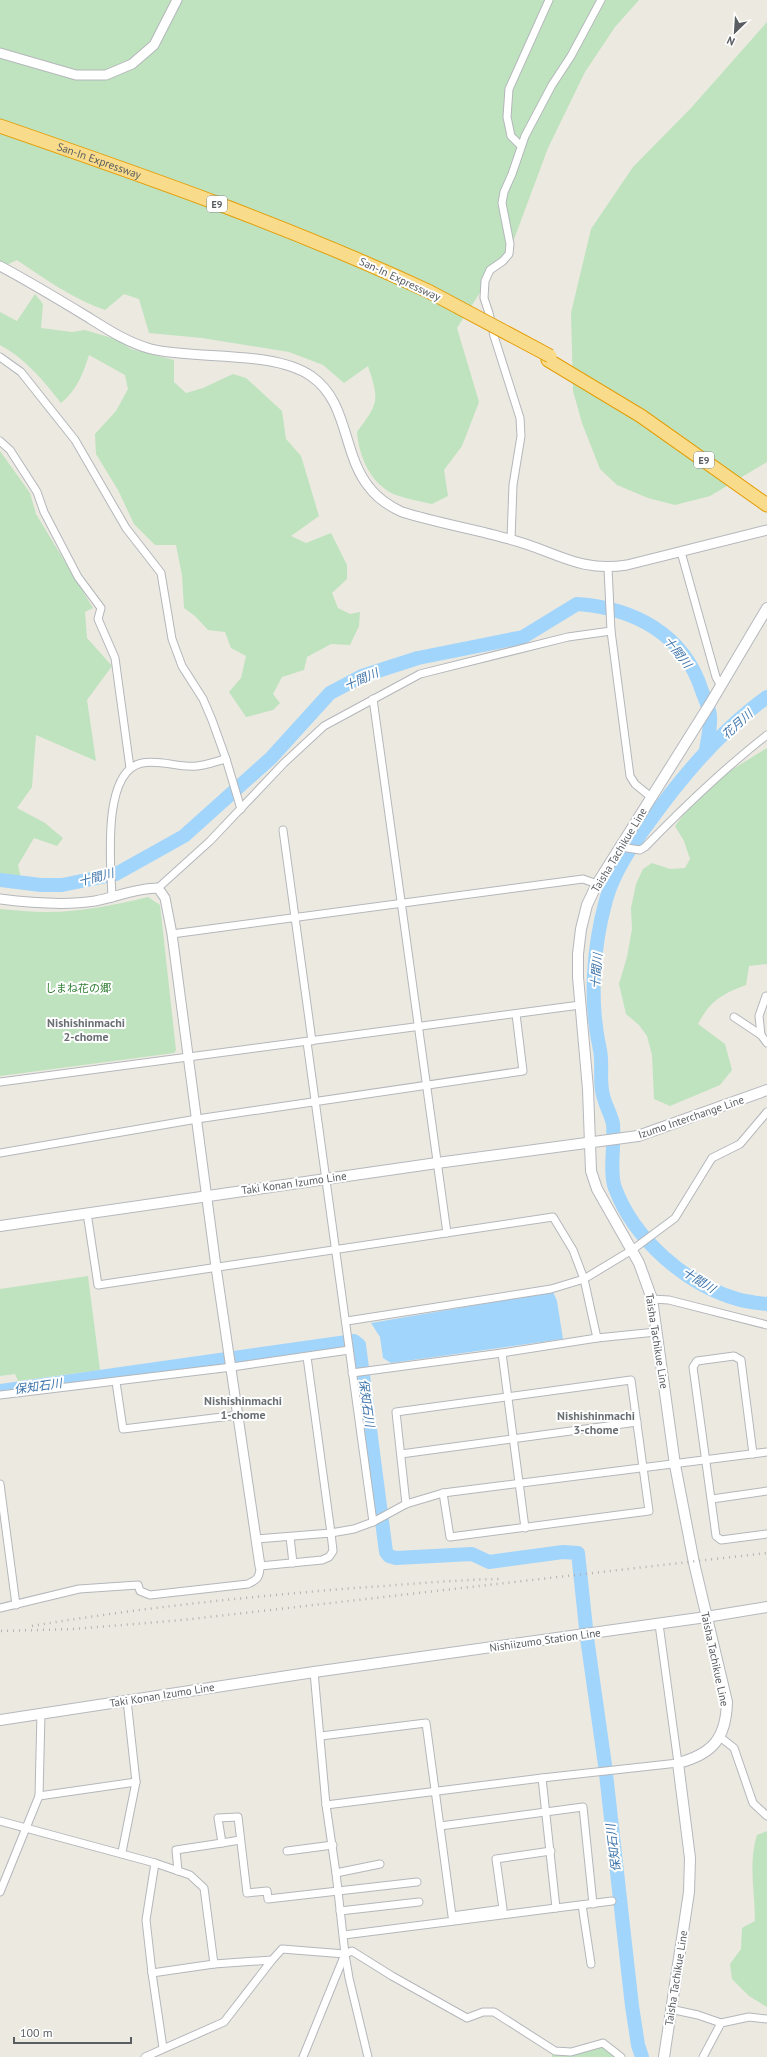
<svg xmlns="http://www.w3.org/2000/svg" width="767" height="2057" viewBox="0 0 767 2057" font-family="'PT Sans','Noto Sans JP',sans-serif">
<rect width="100%" height="100%" fill="#ece9e1"/>
<g fill="#bee3be">
<path d="M0,0H639L615,27L585,72L548,148L513,242L457,328L479,402L462,446L444,470L448,496L432,504C420,501 407,499 396,495C371,485 359,457 357,432C378,403 380,402 368,366L344,383L323,365L289,352L202,338L149,333L139,299L124,294L105,310C73,299 45,279 17,260L0,268Z"/>
<polygon points="767,22 767,462 710,496 675,505 648,498 617,485 600,469 582,423 573,391 571,313 591,229 633,167 691,108"/>
<path d="M35,294L43,304L41,328L72,332L85,330L115,339L131,349L174,360V382L186,393L203,388L233,374L246,378L282,411L286,439L301,456L319,516L291,536L306,543L331,533L347,565V579L332,593L338,608L350,614L360,612L359,626L350,645L331,644L307,657L304,670L282,677L273,694L280,703L273,710L246,717L229,692L241,678L246,656L231,648L225,632L208,630L195,616L184,608L182,575L176,545H155L134,524L118,490L96,454L95,434L116,411L128,389L125,375L89,355C83,374 77,390 61,403C43,380 26,359 0,345V312L17,321Z"/>
<polygon points="0,451 30,493 36,514 93,608 85,612 87,638 112,666 87,700 96,761 36,735 32,787 17,808 45,823 63,838 57,846 34,838 18,865 21,879 0,876"/>
<path d="M767,748V964L749,966L746,985C722,994 710,1001 698,1024L725,1044L732,1070L720,1085L670,1106L654,1099L652,1055L647,1036L639,1025L626,1014L619,984L627,957L632,929L631,908L636,884L643,869L652,863L670,869L685,868L690,859L684,841L675,826L684,814L725,774Z"/>
<path d="M148,897L160,905L176,1050L174,1053L0,1076V909C15,910 31,912 47,912C81,912 115,905 148,897Z"/>
<polygon points="88,1276 100,1370 18,1381 15,1374 0,1376 0,1289"/>
<path d="M767,1831V2007L749,1996L732,1979L730,1964L741,1949L742,1928L755,1921C755,1892 748,1864 757,1835Z"/>
<polygon points="597,2047 603,2047 615,2057 552,2057 552,2054 572,2055"/>
</g>
<polygon fill="#a1d5fc" points="553,1292 557,1301 563,1339 391,1363 383,1358 380,1337 371,1323"/>
<g fill="none" stroke-linecap="round" stroke-linejoin="round">
<g stroke="#a1d5fc" stroke-width="14">
<path d="M767,697C721,730 683,775 650,821C633,844 614,871 606,900C593,947 589,1002 600,1050C603,1065 599,1081 603,1095C605,1105 611,1114 613,1124C615,1142 609,1173 615,1188C634,1239 685,1284 737,1299C747,1302 757,1303 767,1304"/>
<path d="M0,880L41,885H62L116,874L184,836L271,758L330,693L362,676L418,658L523,637L577,604C634,608 684,634 702,691C705,699 710,709 710,717C711,728 707,740 706,751"/>
<polyline points="0,1391 354,1341 359,1345 386,1552 389,1556 396,1558 472,1554 489,1562 563,1552 578,1553 586,1628"/>
<polyline points="587,1638 605,1765 632,2006 638,2045 642,2057"/>
</g>
<defs>
<g id="minor">
<polyline points="521,146 511,136 507,117 509,89 549,0"/>
<polyline points="0,357 21,372 75,440 126,528 161,573 172,639 182,666 203,699 212,720 226,759 241,809"/>
<polyline points="0,441 10,450 37,492 44,512 78,577 101,608 98,619 115,658 130,768"/>
<polyline points="511,539 513,485 521,436 520,418 494,336 489,313 484,298 485,281 490,270 503,261 509,254 510,244 502,203 504,192 512,174 525,136 552,85 571,56 601,0"/>
<polyline points="681,552 716,677 721,686"/>
<polyline points="608,568 611,631 630,776 635,784 651,797"/>
<polyline points="373,699 447,1233"/>
<polyline points="283,830 312,1041"/>
<path d="M621,847L640,850L645,847C685,806 722,770 767,735"/>
<polyline points="158,888 210,841 284,763 324,726 420,674 568,637 611,631"/>
<path d="M112,898C111,867 101,771 142,763C160,759 178,768 197,766C206,765 217,761 226,759"/>
<polyline points="172,934 583,879 597,884"/>
<polyline points="734,1017 761,1035 767,1043"/>
<polyline points="761,1035 759,1016 766,996"/>
<polyline points="307,1042 373,1522"/>
<polyline points="0,1082 580,1005"/>
<polyline points="0,1153 197,1119 523,1071 516,1014"/>
<polyline points="87,1213 98,1285 553,1217 573,1250 584,1279 597,1338"/>
<polyline points="652,1299 669,1300 767,1325"/>
<polyline points="347,1321 551,1289 584,1279 632,1250 675,1218 712,1158 740,1144 767,1112"/>
<polyline points="502,1353 525,1528"/>
<polyline points="307,1357 331,1533 354,1529 373,1522 406,1504 443,1493 767,1452"/>
<polyline points="352,1373 502,1353 597,1338 656,1332"/>
<polyline points="116,1382 123,1429 239,1415"/>
<polyline points="0,1395 232,1367 349,1350"/>
<polyline points="401,1454 637,1422"/>
<polyline points="753,1454 741,1360 734,1356 697,1361 693,1367 716,1536 721,1540 767,1534"/>
<polyline points="0,1484 16,1605"/>
<polyline points="712,1499 767,1491"/>
<polyline points="406,1504 396,1412 631,1380 649,1511 450,1537 443,1493"/>
<polyline points="290,1537 293,1563"/>
<path d="M0,1608L79,1589L138,1585L140,1591L150,1595L248,1584C257,1580 260,1577 260,1566L322,1560L329,1557L333,1551L331,1533L256,1539"/>
<polyline points="314,1672 326,1805 336,1873 345,1954 349,1978 368,2057"/>
<polyline points="321,1736 426,1723 452,1916 503,1909 496,1859 551,1851"/>
<polyline points="720,1737 734,1748 753,1803 767,1816"/>
<polyline points="542,1778 556,1908 612,1901"/>
<polyline points="39,1796 136,1782"/>
<polyline points="326,1805 542,1778 678,1763 659,1624"/>
<polyline points="0,1821 155,1863 190,1875 204,1888 214,1964 272,1960 282,1949 345,1954 352,1951 392,1976 467,2018 483,2012 494,2012 555,2051 571,2052 603,2043 621,2057"/>
<polyline points="440,1826 583,1807 593,1904"/>
<polyline points="240,1840 222,1843 218,1818 238,1817 247,1893 267,1891 268,1899 417,1882"/>
<polyline points="287,1851 333,1845"/>
<polyline points="122,1852 136,1782 127,1700"/>
<polyline points="178,1871 176,1850 222,1843"/>
<polyline points="336,1873 380,1864"/>
<polyline points="0,1892 39,1796 41,1713"/>
<polyline points="582,1905 591,1964"/>
<polyline points="340,1911 419,1902"/>
<polyline points="344,1935 556,1908"/>
<polyline points="152,1973 146,1920 155,1863"/>
<polyline points="670,2009 698,2015 721,2023"/>
<polyline points="163,2048 152,1973 214,1964"/>
<polyline points="145,2057 224,2022 272,1960"/>
<polyline points="303,2057 345,1954"/>
<polyline points="703,2057 721,2023 749,2017 767,2019"/>
</g>
<g id="tertiary">
<polyline points="0,53 76,75 106,75 132,64 154,45 177,0"/>
<path d="M0,266C30,282 58,299 86,316C107,329 128,343 151,349C197,360 273,350 311,376C349,402 342,454 369,487C378,499 389,506 402,512C437,523 474,529 509,539C554,550 578,573 627,565L767,530"/>
<path d="M0,899C31,903 64,906 95,901C116,897 137,888 158,888L165,898L172,934L216,1267L260,1566"/>
</g>
<g id="secondary">
<polyline points="0,1226 437,1163 638,1136 767,1090"/>
<polyline points="0,1720 314,1672 706,1617 767,1607"/>
<path d="M664,2057L689,1892L690,1858L678,1763C713,1754 726,1738 727,1702L694,1563L675,1465L652,1299L639,1263L597,1189L591,1171L588,1089L578,977V954L581,929L587,905L597,884L710,704L767,608"/>
</g>
<g id="motorway">
<path id="s1" d="M0,126C145,176 291,227 430,292"/>
<polyline points="548,360 641,416 767,505"/>
</g>
</defs>
<use href="#minor" stroke="#b4b7bb" stroke-width="9"/>
<use href="#tertiary" stroke="#b4b7bb" stroke-width="11"/>
<use href="#secondary" stroke="#b5b8bd" stroke-width="12"/>
<use href="#motorway" stroke="#e49d08" stroke-width="15"/>
<use href="#minor" stroke="#fff" stroke-width="7"/>
<use href="#tertiary" stroke="#fff" stroke-width="9"/>
<use href="#secondary" stroke="#fff" stroke-width="10"/>
<use href="#motorway" stroke="#f9dc8b" stroke-width="13"/>
<g stroke="#b0b1b1" stroke-width="2.5" stroke-dasharray="1 5" stroke-linecap="butt">
<path d="M32,1626C138,1608 246,1597 354,1588C402,1585 450,1580 499,1579"/>
<polyline points="1,1631 74,1629 183,1620 767,1553"/>
</g>
<defs>
<polyline id="motorway-bridge" points="430,292 550,356"/>
</defs>
<use href="#motorway-bridge" stroke="#e49d08" stroke-width="15" stroke-linecap="butt"/>
<use href="#motorway-bridge" stroke="#f9dc8b" stroke-width="13"/>
</g>
<g text-anchor="middle" dominant-baseline="central" stroke-width="4" stroke-linejoin="round" paint-order="stroke">
<g fill="#fff" stroke="#8b8e90" stroke-width="1">
<rect x="207" y="196" width="20" height="16" rx="3"/>
<rect x="694" y="452" width="20" height="16" rx="3"/>
</g>
<g font-size="10" font-weight="bold" fill="#595d61">
<text x="217" y="204">E9</text>
<text x="704" y="460">E9</text>
</g>
<g font-size="11" fill="#595d61" stroke="#fff">
<text stroke="none"><textPath href="#s1" startOffset="105">San-In Expressway</textPath></text>
<text transform="translate(400 279) rotate(25)">San-In Expressway</text>
<text transform="translate(619 850) rotate(-59)">Taisha Tachikue Line</text>
<text transform="translate(691 1117) rotate(-19)">Izumo Interchange Line</text>
<text transform="translate(294 1183) rotate(-8)">Taki Konan Izumo Line</text>
<text transform="translate(657 1341) rotate(81)">Taisha Tachikue Line</text>
<text transform="translate(545 1640) rotate(-8)">Nishiizumo Station Line</text>
<text transform="translate(715 1659) rotate(78)">Taisha Tachikue Line</text>
<text transform="translate(162 1695) rotate(-9)">Taki Konan Izumo Line</text>
<text transform="translate(676 1978) rotate(-81)">Taisha Tachikue Line</text>
</g>
<g font-size="11" fill="#37823a" stroke="#fff">
<text x="78" y="988">しまね花の郷</text>
</g>
<g font-size="12" font-style="italic" fill="#4076ac" stroke="#fff">
<text transform="translate(678 652) rotate(52)">十間川</text>
<text transform="translate(361 679) rotate(-24)">十間川</text>
<text transform="translate(737 724) rotate(-42)">花月川</text>
<text transform="translate(96 877) rotate(-15)">十間川</text>
<text transform="translate(596 971) rotate(-85)">十間川</text>
<text transform="translate(699 1280) rotate(32)">十間川</text>
<text transform="translate(38 1386) rotate(-8)">保知石川</text>
<text transform="translate(367 1403) rotate(82)">保知石川</text>
<text transform="translate(613 1848) rotate(-97)">保知石川</text>
</g>
<g font-size="12" font-weight="bold" fill="#6a6f73" stroke="#fff">
<text x="86" y="1022">Nishishinmachi<tspan x="86" dy="14">2-chome</tspan></text>
<text x="243" y="1400">Nishishinmachi<tspan x="243" dy="14">1-chome</tspan></text>
<text x="596" y="1415">Nishishinmachi<tspan x="596" dy="14">3-chome</tspan></text>
</g>
</g>
<g transform="translate(735 32) rotate(205)" stroke="#ffffff" stroke-width="3" paint-order="stroke">
<path d="M0-3L7 15L0 10L-7 15Z" fill="#595d61"/>
<text y="-6" font-size="11" font-weight="bold" text-anchor="middle" fill="#595d61">N</text>
</g>
<path d="M14 2037v6h117v-6" fill="none" stroke="#595d61" stroke-width="2"/>
<text x="20" y="2037" font-size="12" fill="#595d61" stroke="#ffffff" stroke-width="3" paint-order="stroke">100 m</text>
</svg>
